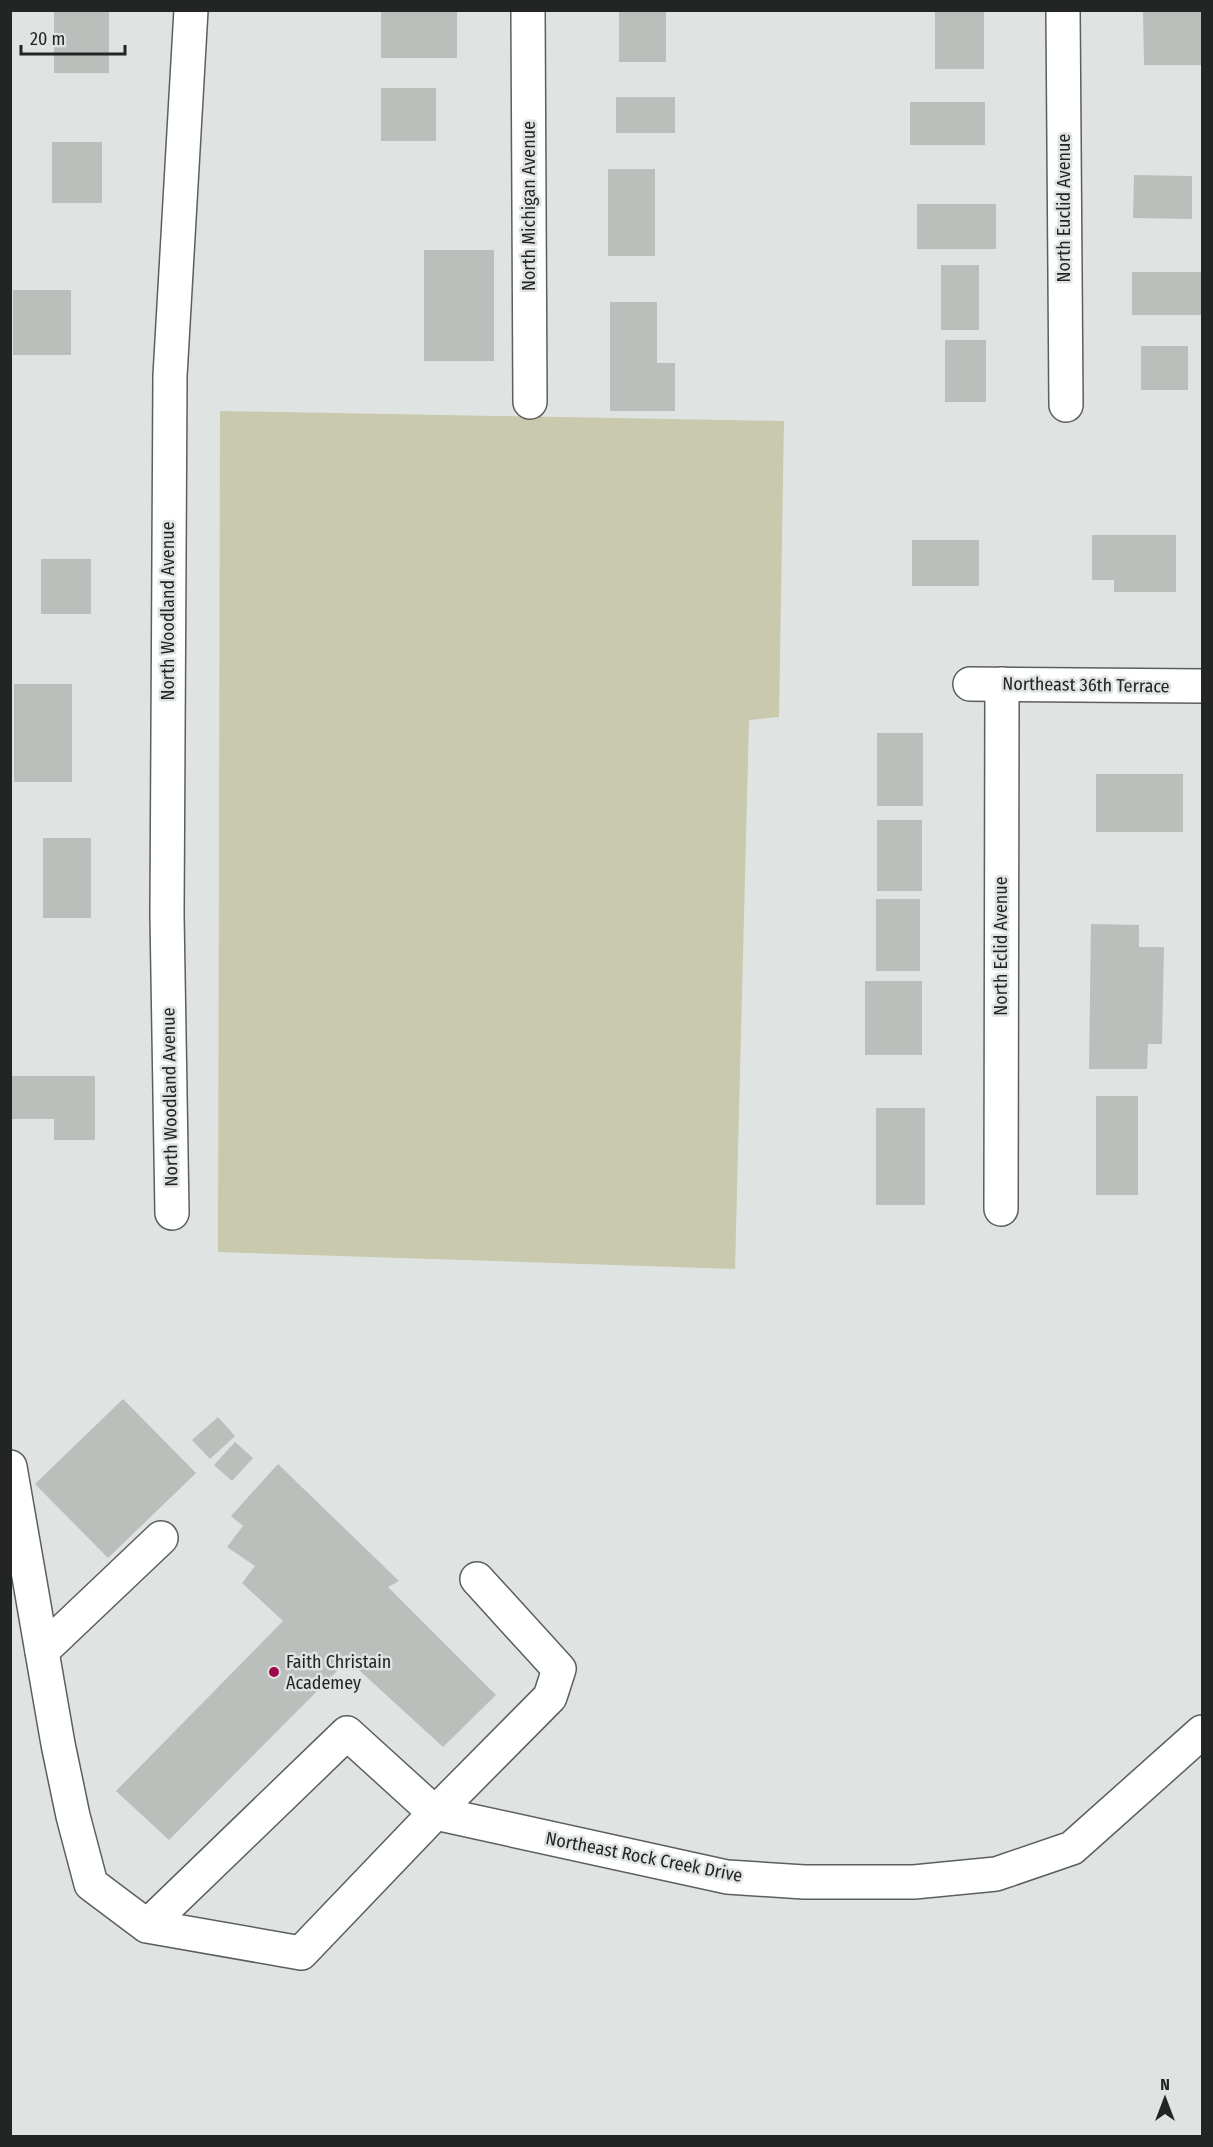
<svg xmlns="http://www.w3.org/2000/svg" width="1213" height="2147" viewBox="0 0 1213 2147" font-family="'Fira Sans Condensed',sans-serif">
<rect width="100%" height="100%" fill="#dfe4e3"/>
<polygon fill="#c9c9ae" points="220,411 784,421 779,717 749,720 735,1269 218,1252"/>
<g fill="#bbbfbb">
<rect x="54" y="10" width="55" height="63"/>
<rect x="381" y="10" width="76" height="48"/>
<rect x="619" y="10" width="47" height="52"/>
<rect x="935" y="10" width="49" height="59"/>
<polygon points="1143,10 1202,10 1202,65 1144,65"/>
<rect x="381" y="88" width="55" height="53"/>
<rect x="616" y="97" width="59" height="36"/>
<rect x="910" y="102" width="75" height="43"/>
<rect x="52" y="142" width="50" height="61"/>
<rect x="608" y="169" width="47" height="87"/>
<polygon points="1134,175 1192,176 1192,219 1133,218"/>
<rect x="917" y="204" width="79" height="45"/>
<rect x="424" y="250" width="70" height="111"/>
<rect x="941" y="265" width="38" height="65"/>
<rect x="1132" y="272" width="70" height="43"/>
<rect x="13" y="290" width="58" height="65"/>
<polygon points="610,302 657,302 657,363 675,363 675,411 610,411"/>
<rect x="945" y="340" width="41" height="62"/>
<rect x="1141" y="346" width="47" height="44"/>
<polygon points="1092,535 1176,535 1176,592 1114,592 1114,580 1092,580"/>
<rect x="912" y="540" width="67" height="46"/>
<rect x="41" y="559" width="50" height="55"/>
<rect x="14" y="684" width="58" height="98"/>
<rect x="877" y="733" width="46" height="73"/>
<rect x="1096" y="774" width="87" height="58"/>
<rect x="877" y="820" width="45" height="71"/>
<rect x="43" y="838" width="48" height="80"/>
<rect x="876" y="899" width="44" height="72"/>
<polygon points="1091,924 1139,925 1139,947 1164,947 1162,1044 1148,1044 1147,1069 1089,1069"/>
<rect x="865" y="981" width="57" height="74"/>
<polygon points="10,1076 95,1076 95,1140 54,1140 54,1119 10,1119"/>
<rect x="1096" y="1096" width="42" height="99"/>
<rect x="876" y="1108" width="49" height="97"/>
<polygon points="123,1399 196,1473 108,1558 35,1484"/>
<polygon points="218,1417 235,1436 210,1459 192,1440"/>
<polygon points="235,1442 253,1458 232,1481 214,1465"/>
<polygon points="278,1464 399,1581 388,1587 496,1695 443,1747 348,1660 169,1840 116,1791 283,1621 242,1583 255,1566 227,1547 243,1526 231,1516"/>
</g>
<g fill="none" stroke-linecap="round" stroke-linejoin="round">
<defs>
<g id="minor">
<polyline points="528,10 530,402"/>
<polyline points="1063,10 1066,405"/>
<polyline points="970,684 1202,686"/>
<polyline points="1001,1209 1002,684"/>
<polyline points="172,1213 167,915 170,376 191,10"/>
<polyline points="10,1467 58,1744 73,1816 91,1884 147,1926 301,1953 435,1813 347,1733 147,1926"/>
<polyline points="42,1651 161,1538"/>
<polyline points="435,1813 727,1877 804,1882 914,1882 996,1874 1072,1848 1202,1732"/>
<polyline points="435,1813 550,1697 559,1669 477,1579"/>
</g>
</defs>
<use href="#minor" stroke="#5b5f5e" stroke-width="36"/>
<use href="#minor" stroke="#fff" stroke-width="33"/>
</g>
<circle fill="#9f0549" stroke="#dfe4e3" stroke-width="2" cx="274" cy="1672" r="6"/>
<g text-anchor="middle" dominant-baseline="central" stroke-width="5" stroke-linejoin="round" paint-order="stroke">
<g font-size="18" fill="#232525" stroke="#dfe4e3">
<text transform="translate(529 206) rotate(-90)">North Michigan Avenue</text>
<text transform="translate(1064 208) rotate(-90)">North Euclid Avenue</text>
<text transform="translate(168 611) rotate(-90)">North Woodland Avenue</text>
<text transform="translate(1086 685) rotate(1)">Northeast 36th Terrace</text>
<text transform="translate(1001 946) rotate(-90)">North Eclid Avenue</text>
<text transform="translate(170 1097) rotate(-91)">North Woodland Avenue</text>
<text transform="translate(644 1857) rotate(11)">Northeast Rock Creek Drive</text>
</g>
<g font-size="18" fill="#232525" stroke="#dfe4e3" text-anchor="start">
<text x="286" y="1662">Faith Christain<tspan x="286" dy="21">Academey</tspan></text>
</g>
</g>
<rect width="1213" height="2147" fill="none" stroke="#232525" stroke-width="24"/>
<g transform="translate(1165 2099)" stroke="#dfe4e3" stroke-width="4.5" paint-order="stroke">
<path d="M0-4.5L10 22L0 15L-10 22Z" fill="#232525"/>
<text y="-9" font-size="16" font-weight="bold" text-anchor="middle" fill="#232525">N</text>
</g>
<path d="M21 45v9h104v-9" fill="none" stroke="#232525" stroke-width="3"/>
<text x="30" y="45" font-size="18" fill="#232525" stroke="#dfe4e3" stroke-width="4.5" paint-order="stroke">20 m</text>
</svg>
